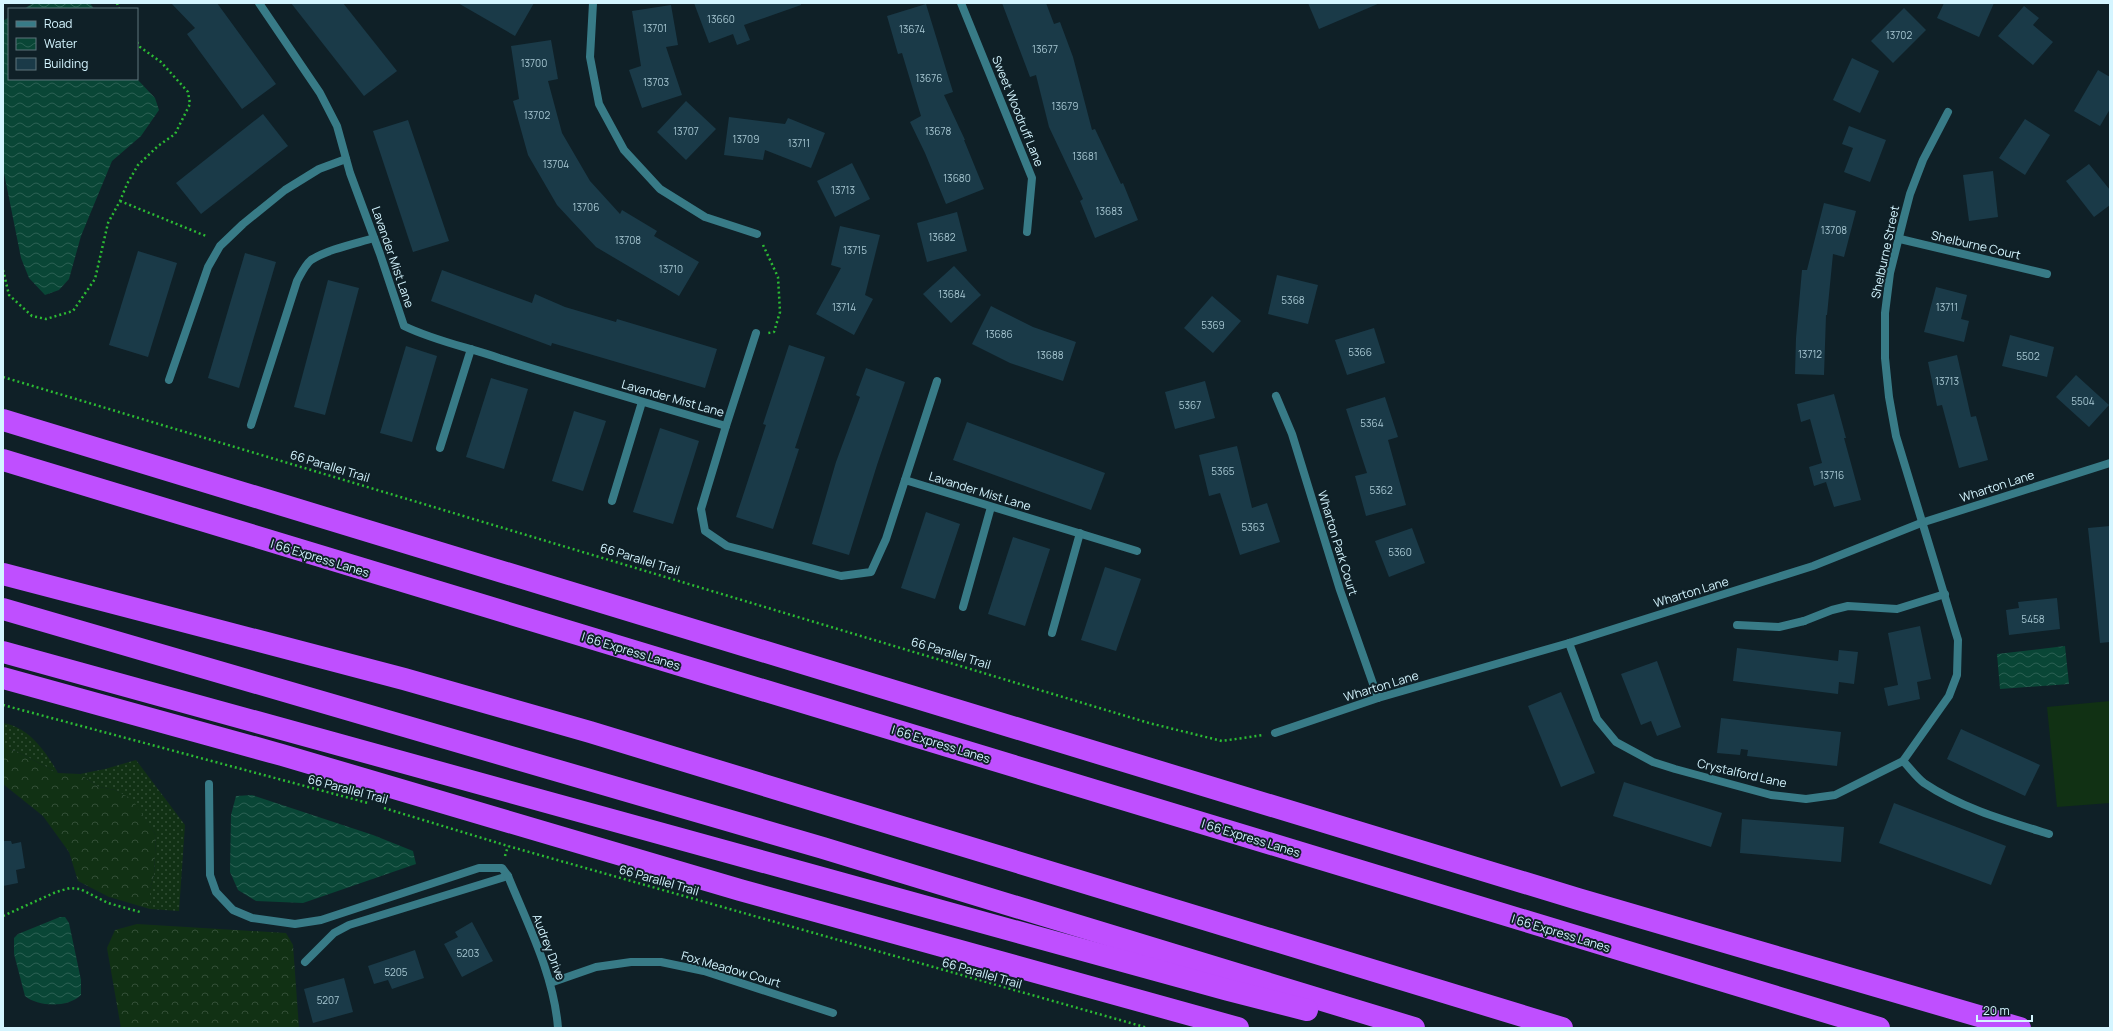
<svg xmlns="http://www.w3.org/2000/svg" width="2113" height="1031" viewBox="0 0 2113 1031" font-family="Manrope,sans-serif">
<defs>
<pattern id="grass-dots" width="8" height="8" patternUnits="userSpaceOnUse"><rect width="8" height="8" fill="#113114"/><path d="M2 2h.1M6 6h.1" fill="none" stroke="#334f37" stroke-width="1.8" stroke-linecap="round"/></pattern>
<pattern id="forest-crowns" width="20" height="18" patternUnits="userSpaceOnUse"><rect width="20" height="18" fill="#113114"/><path d="M2 6a3 3 0 1 1 6 0M12 15a3 3 0 1 1 6 0" fill="none" stroke="#334f37"/></pattern>
<pattern id="water-waves" width="16" height="10" patternUnits="userSpaceOnUse"><rect width="16" height="10" fill="#094636"/><path d="M0 5q4-4 8 0t8 0" fill="none" stroke="#2c6154"/></pattern>
</defs>
<rect width="100%" height="100%" fill="#0f2027"/>
<g fill="url(#grass-dots)">
<path d="M3,723C29,727 46,752 58,773L16,751L3,748Z"/>
<polygon points="136,760 185,825 179,911 150,909 150,889 154,875 156,835 131,799 115,790 99,787 80,774 105,769"/>
</g>
<g fill="url(#forest-crowns)">
<polygon points="3,748 16,751 58,773 80,774 99,787 115,790 132,799 156,835 154,875 150,889 150,909 109,897 78,881 69,852 43,816 3,784"/>
<polygon points="137,924 286,933 293,945 299,1028 121,1028 107,948 115,930"/>
</g>
<polygon fill="#113114" points="2110,701 2110,803 2057,807 2047,707"/>
<g fill="url(#water-waves)">
<polygon points="33,3 90,3 94,9 24,9"/>
<polygon points="9,17 9,79 137,79 155,98 159,110 141,136 112,161 81,236 69,279 59,290 45,295 29,278 21,258 3,168 3,21"/>
<polygon points="2065,646 2069,684 2000,689 1997,654"/>
<polygon points="252,795 373,835 413,851 416,864 303,903 256,901 238,890 230,872 231,815 236,796"/>
<path d="M60,917H65L69,923L81,980V995C68,1008 38,1007 25,996L14,954V938L18,934Z"/>
</g>
<g fill="#1a3a48">
<polygon points="171,3 217,3 276,84 242,109 187,34 195,28"/>
<polygon points="291,3 343,3 397,71 364,96"/>
<polygon points="458,3 534,3 515,36"/>
<polygon points="694,3 801,3 801,5 744,25 750,40 737,45 733,34 709,43"/>
<polygon points="1002,3 1046,3 1054,24 1060,22 1073,57 1092,130 1095,129 1121,184 1123,183 1138,220 1095,238 1080,201 1083,199 1049,127 1036,75 1030,77"/>
<polygon points="1308,3 1380,3 1319,29"/>
<polygon points="1944,3 1994,3 1979,37 1937,18"/>
<polygon points="926,4 953,92 944,95 965,140 964,140 984,189 946,204 925,153 910,122 921,116 902,53 898,54 887,16"/>
<polygon points="671,5 678,45 666,47 682,95 642,108 629,70 641,66 632,11"/>
<polygon points="2024,6 2039,18 2033,25 2053,42 2033,65 1998,36"/>
<polygon points="1904,8 1926,30 1893,63 1871,41"/>
<polygon points="551,40 558,79 548,81 562,133 590,181 620,214 622,210 657,231 654,236 699,262 679,296 596,247 557,205 528,155 513,101 519,99 511,46"/>
<polygon points="1852,58 1879,71 1860,113 1833,100"/>
<polygon points="2098,70 2110,77 2110,109 2100,126 2074,111"/>
<polygon points="686,101 716,129 686,160 657,132"/>
<polygon points="263,114 288,146 201,214 176,183"/>
<polygon points="729,117 785,124 788,118 825,133 811,168 765,150 763,160 724,155"/>
<polygon points="2025,119 2050,135 2025,175 1999,158"/>
<polygon points="408,120 449,241 413,252 373,131"/>
<polygon points="1849,126 1886,140 1870,182 1844,172 1853,148 1842,144"/>
<polygon points="852,163 870,199 835,217 817,181"/>
<polygon points="2089,164 2110,190 2110,205 2094,217 2066,181"/>
<polygon points="1993,171 1998,217 1969,221 1963,175"/>
<polygon points="1824,203 1856,211 1844,257 1833,254 1827,315 1826,315 1824,375 1795,374 1796,338 1802,270 1807,270"/>
<polygon points="957,212 967,251 927,262 917,223"/>
<polygon points="840,226 880,235 865,295 873,299 854,335 816,314 841,268 831,265"/>
<polygon points="138,251 177,263 148,357 109,345"/>
<polygon points="245,253 276,262 239,388 208,378"/>
<polygon points="954,266 981,295 951,323 923,294"/>
<polygon points="442,270 532,303 535,294 565,307 616,322 617,319 717,349 705,388 552,343 551,346 431,301"/>
<polygon points="1277,275 1318,285 1308,324 1268,314"/>
<polygon points="328,280 359,288 325,415 294,407"/>
<polygon points="1936,287 1967,295 1961,319 1969,321 1964,342 1924,332"/>
<polygon points="1212,296 1241,321 1213,353 1184,328"/>
<polygon points="991,306 1033,327 1076,342 1063,381 1010,363 972,344"/>
<polygon points="1374,328 1385,363 1347,375 1335,340"/>
<polygon points="2010,335 2054,347 2047,377 2002,366"/>
<polygon points="789,345 825,357 795,448 799,449 773,529 736,517 766,425 763,424"/>
<polygon points="406,346 437,356 412,442 380,433"/>
<polygon points="1957,355 1971,417 1976,416 1988,460 1959,468 1942,405 1937,406 1928,362"/>
<polygon points="866,368 905,382 877,465 849,555 812,544 836,462 860,397 856,395"/>
<polygon points="2076,375 2109,405 2089,427 2056,397"/>
<polygon points="491,378 528,389 504,469 466,457"/>
<polygon points="1205,381 1215,418 1175,429 1165,392"/>
<polygon points="1834,394 1846,438 1844,438 1861,500 1834,507 1826,482 1814,486 1809,467 1822,463 1810,419 1801,422 1797,404"/>
<polygon points="1385,397 1398,437 1388,440 1406,505 1366,516 1355,476 1367,473 1346,409"/>
<polygon points="574,411 606,421 583,491 552,481"/>
<polygon points="967,422 1105,473 1091,510 953,460"/>
<polygon points="660,428 699,441 673,524 633,512"/>
<polygon points="1237,446 1252,508 1267,503 1280,542 1240,555 1220,493 1209,496 1199,455"/>
<polygon points="926,512 960,524 935,599 901,588"/>
<polygon points="2110,526 2110,642 2100,643 2088,528"/>
<polygon points="1412,528 1425,563 1389,577 1375,541"/>
<polygon points="1013,537 1050,549 1025,626 988,614"/>
<polygon points="1105,567 1141,579 1116,651 1081,640"/>
<polygon points="2057,598 2060,629 2009,635 2006,610 2019,608 2018,602"/>
<polygon points="1920,626 1931,679 1917,682 1920,699 1888,706 1884,688 1898,685 1888,633"/>
<polygon points="1737,648 1838,661 1839,650 1858,652 1854,684 1839,682 1838,694 1733,681"/>
<polygon points="1657,661 1681,727 1657,736 1651,721 1641,725 1621,674"/>
<polygon points="1561,692 1595,773 1561,787 1528,706"/>
<polygon points="1721,718 1841,732 1837,766 1747,756 1748,750 1741,749 1740,755 1717,753"/>
<polygon points="1961,729 2040,765 2025,796 1947,759"/>
<polygon points="1624,782 1722,813 1711,847 1613,816"/>
<polygon points="1894,803 2006,846 1991,885 1879,843"/>
<polygon points="1742,819 1844,827 1841,862 1740,853"/>
<polygon points="3,841 11,841 12,844 21,842 25,868 16,870 18,883 3,886"/>
<polygon points="472,922 493,961 462,977 444,944 458,937 455,932"/>
<polygon points="415,950 424,978 392,989 388,980 374,984 368,966"/>
<polygon points="344,978 353,1012 313,1023 304,989"/>
</g>
<g fill="none" stroke-linecap="round" stroke-linejoin="round">
<g stroke="#2cbb34" stroke-width="2.5" stroke-dasharray="2 3" stroke-linecap="butt">
<polyline points="117,3 119,9"/>
<polyline points="120,201 206,236"/>
<polyline points="763,245 778,277 780,312 774,332 768,333"/>
<polyline points="3,270 9,295 32,316 46,319 73,311 95,279 108,223 120,201 127,184 138,165 158,146 175,134 190,104 188,92 161,62 140,47 137,42"/>
<polyline points="3,377 1149,723 1222,741 1263,735"/>
<polyline points="3,705 368,803"/>
<polyline points="384,808 508,846 1148,1028"/>
<polyline points="505,856 508,846"/>
<polyline points="3,916 56,892 70,888 80,889 108,903 140,912"/>
</g>
<g stroke="#387b87" stroke-width="8">
<polyline points="169,380 208,267 220,246 243,224 285,190 319,169 346,159"/>
<path d="M251,425L297,281C301,274 305,265 311,260C329,249 354,244 374,238"/>
<polyline points="726,426 756,333"/>
<polyline points="440,448 471,349"/>
<polyline points="905,480 937,381"/>
<polyline points="612,501 642,402"/>
<polyline points="1737,625 1779,627 1804,621"/>
<polyline points="209,784 210,875 216,892 233,910 252,918 295,924 321,920 479,868 502,868 508,876 349,925 334,933 305,962"/>
</g>
<g stroke="#387b87" stroke-width="8">
<path d="M259,3L320,93L337,126L350,173L380,254L404,326C435,341 467,347 499,358C575,382 650,404 726,426L701,509L705,531L727,546L841,576L871,572L886,539L905,480L1137,551"/>
<polyline points="593,3 590,57 599,104 624,150 660,189 705,217 757,234"/>
<polyline points="961,3 1032,178 1027,232"/>
<polyline points="1900,239 2047,274"/>
<polyline points="1276,396 1292,434 1340,590 1378,698"/>
<polyline points="963,607 991,507"/>
<polyline points="1804,621 1832,610 1848,606 1897,609 1945,594"/>
<polyline points="1052,633 1080,533"/>
<polyline points="1569,643 1597,719 1616,742 1653,762 1675,769 1771,795 1806,799 1835,795 1903,761 1949,696 1957,675 1958,640 1896,436 1889,397 1885,358 1885,313 1890,273 1904,217 1910,194 1923,160 1948,112"/>
<polyline points="1275,733 1378,698 1569,643 1813,566 1921,523 2110,463"/>
<path d="M1903,761C1910,768 1916,777 1924,783C1961,808 2007,821 2049,834"/>
<path d="M508,876C528,925 554,975 558,1028"/>
<polyline points="550,983 596,967 631,962 661,962 704,971 833,1013"/>
</g>
<g stroke="#bf4fff" stroke-width="22">
<polyline points="3,420 1578,899 2020,1028"/>
<polyline points="3,460 1879,1028"/>
<polyline points="3,574 404,679 590,732 1562,1028"/>
<polyline points="3,609 823,848 1414,1028"/>
<polyline points="3,652 1228,990 1307,1010"/>
<polyline points="3,678 282,755 740,890 1238,1028"/>
</g>
</g>
<g text-anchor="middle" dominant-baseline="central" stroke-width="4" stroke-linejoin="round" paint-order="stroke">
<g font-size="10" fill="#a6c6d1">
<text x="721" y="19">13660</text>
<text x="655" y="28">13701</text>
<text x="912" y="29">13674</text>
<text x="1899" y="35">13702</text>
<text x="1045" y="49">13677</text>
<text x="534" y="63">13700</text>
<text x="929" y="78">13676</text>
<text x="656" y="82">13703</text>
<text x="1065" y="106">13679</text>
<text x="537" y="115">13702</text>
<text x="686" y="131">13707</text>
<text x="938" y="131">13678</text>
<text x="746" y="139">13709</text>
<text x="799" y="143">13711</text>
<text x="1085" y="156">13681</text>
<text x="556" y="164">13704</text>
<text x="957" y="178">13680</text>
<text x="843" y="190">13713</text>
<text x="586" y="207">13706</text>
<text x="1109" y="211">13683</text>
<text x="1834" y="230">13708</text>
<text x="942" y="237">13682</text>
<text x="628" y="240">13708</text>
<text x="855" y="250">13715</text>
<text x="671" y="269">13710</text>
<text x="952" y="294">13684</text>
<text x="1293" y="300">5368</text>
<text x="844" y="307">13714</text>
<text x="1947" y="307">13711</text>
<text x="1213" y="325">5369</text>
<text x="999" y="334">13686</text>
<text x="1360" y="352">5366</text>
<text x="1810" y="354">13712</text>
<text x="1050" y="355">13688</text>
<text x="2028" y="356">5502</text>
<text x="1947" y="381">13713</text>
<text x="2083" y="401">5504</text>
<text x="1190" y="405">5367</text>
<text x="1372" y="423">5364</text>
<text x="1223" y="471">5365</text>
<text x="1832" y="475">13716</text>
<text x="1381" y="490">5362</text>
<text x="1253" y="527">5363</text>
<text x="1400" y="552">5360</text>
<text x="2033" y="619">5458</text>
<text x="468" y="953">5203</text>
<text x="396" y="972">5205</text>
<text x="328" y="1000">5207</text>
</g>
<g font-size="12" fill="#d4f5ff" stroke="#0f2027">
<text transform="translate(1018 111) rotate(68)">Sweet Woodruff Lane</text>
<text transform="translate(1976 245) rotate(13)">Shelburne Court</text>
<text transform="translate(1885 252) rotate(-78)">Shelburne Street</text>
<text transform="translate(393 257) rotate(71)">Lavander Mist Lane</text>
<text transform="translate(673 398) rotate(16)">Lavander Mist Lane</text>
<text transform="translate(330 466) rotate(17)">66 Parallel Trail</text>
<text transform="translate(1997 486) rotate(-18)">Wharton Lane</text>
<text transform="translate(980 491) rotate(17)">Lavander Mist Lane</text>
<text transform="translate(1338 543) rotate(73)">Wharton Park Court</text>
<text transform="translate(320 558) rotate(17)">I 66 Express Lanes</text>
<text transform="translate(640 559) rotate(17)">66 Parallel Trail</text>
<text transform="translate(1691 592) rotate(-17)">Wharton Lane</text>
<text transform="translate(631 651) rotate(17)">I 66 Express Lanes</text>
<text transform="translate(951 653) rotate(17)">66 Parallel Trail</text>
<text transform="translate(1381 686) rotate(-17)">Wharton Lane</text>
<text transform="translate(941 744) rotate(17)">I 66 Express Lanes</text>
<text transform="translate(1742 773) rotate(13)">Crystalford Lane</text>
<text transform="translate(348 789) rotate(15)">66 Parallel Trail</text>
<text transform="translate(1251 838) rotate(17)">I 66 Express Lanes</text>
<text transform="translate(659 880) rotate(16)">66 Parallel Trail</text>
<text transform="translate(1561 933) rotate(17)">I 66 Express Lanes</text>
<text transform="translate(549 947) rotate(69)">Audrey Drive</text>
<text transform="translate(731 969) rotate(16)">Fox Meadow Court</text>
<text transform="translate(982 973) rotate(16)">66 Parallel Trail</text>
</g>
</g>
<rect width="2113" height="1031" fill="none" stroke="#d4f5ff" stroke-width="8"/>
<rect x="8" y="8" width="130" height="72" fill="#0f2027" stroke="#5e757d"/>
<rect x="16" y="21" width="20" height="6" fill="#387b87" stroke="#5e757d"/>
<text x="44" y="28" font-size="12" fill="#d4f5ff">Road</text>
<rect x="16" y="38" width="20" height="12" fill="url(#water-waves)" stroke="#5e757d"/>
<text x="44" y="48" font-size="12" fill="#d4f5ff">Water</text>
<rect x="16" y="58" width="20" height="12" fill="#1a3a48" stroke="#5e757d"/>
<text x="44" y="68" font-size="12" fill="#d4f5ff">Building</text>
<path d="M1977 1015v6h55v-6" fill="none" stroke="#d4f5ff" stroke-width="2"/>
<text x="1983" y="1015" font-size="12" fill="#d4f5ff" stroke="#0f2027" stroke-width="3" paint-order="stroke">20 m</text>
</svg>
